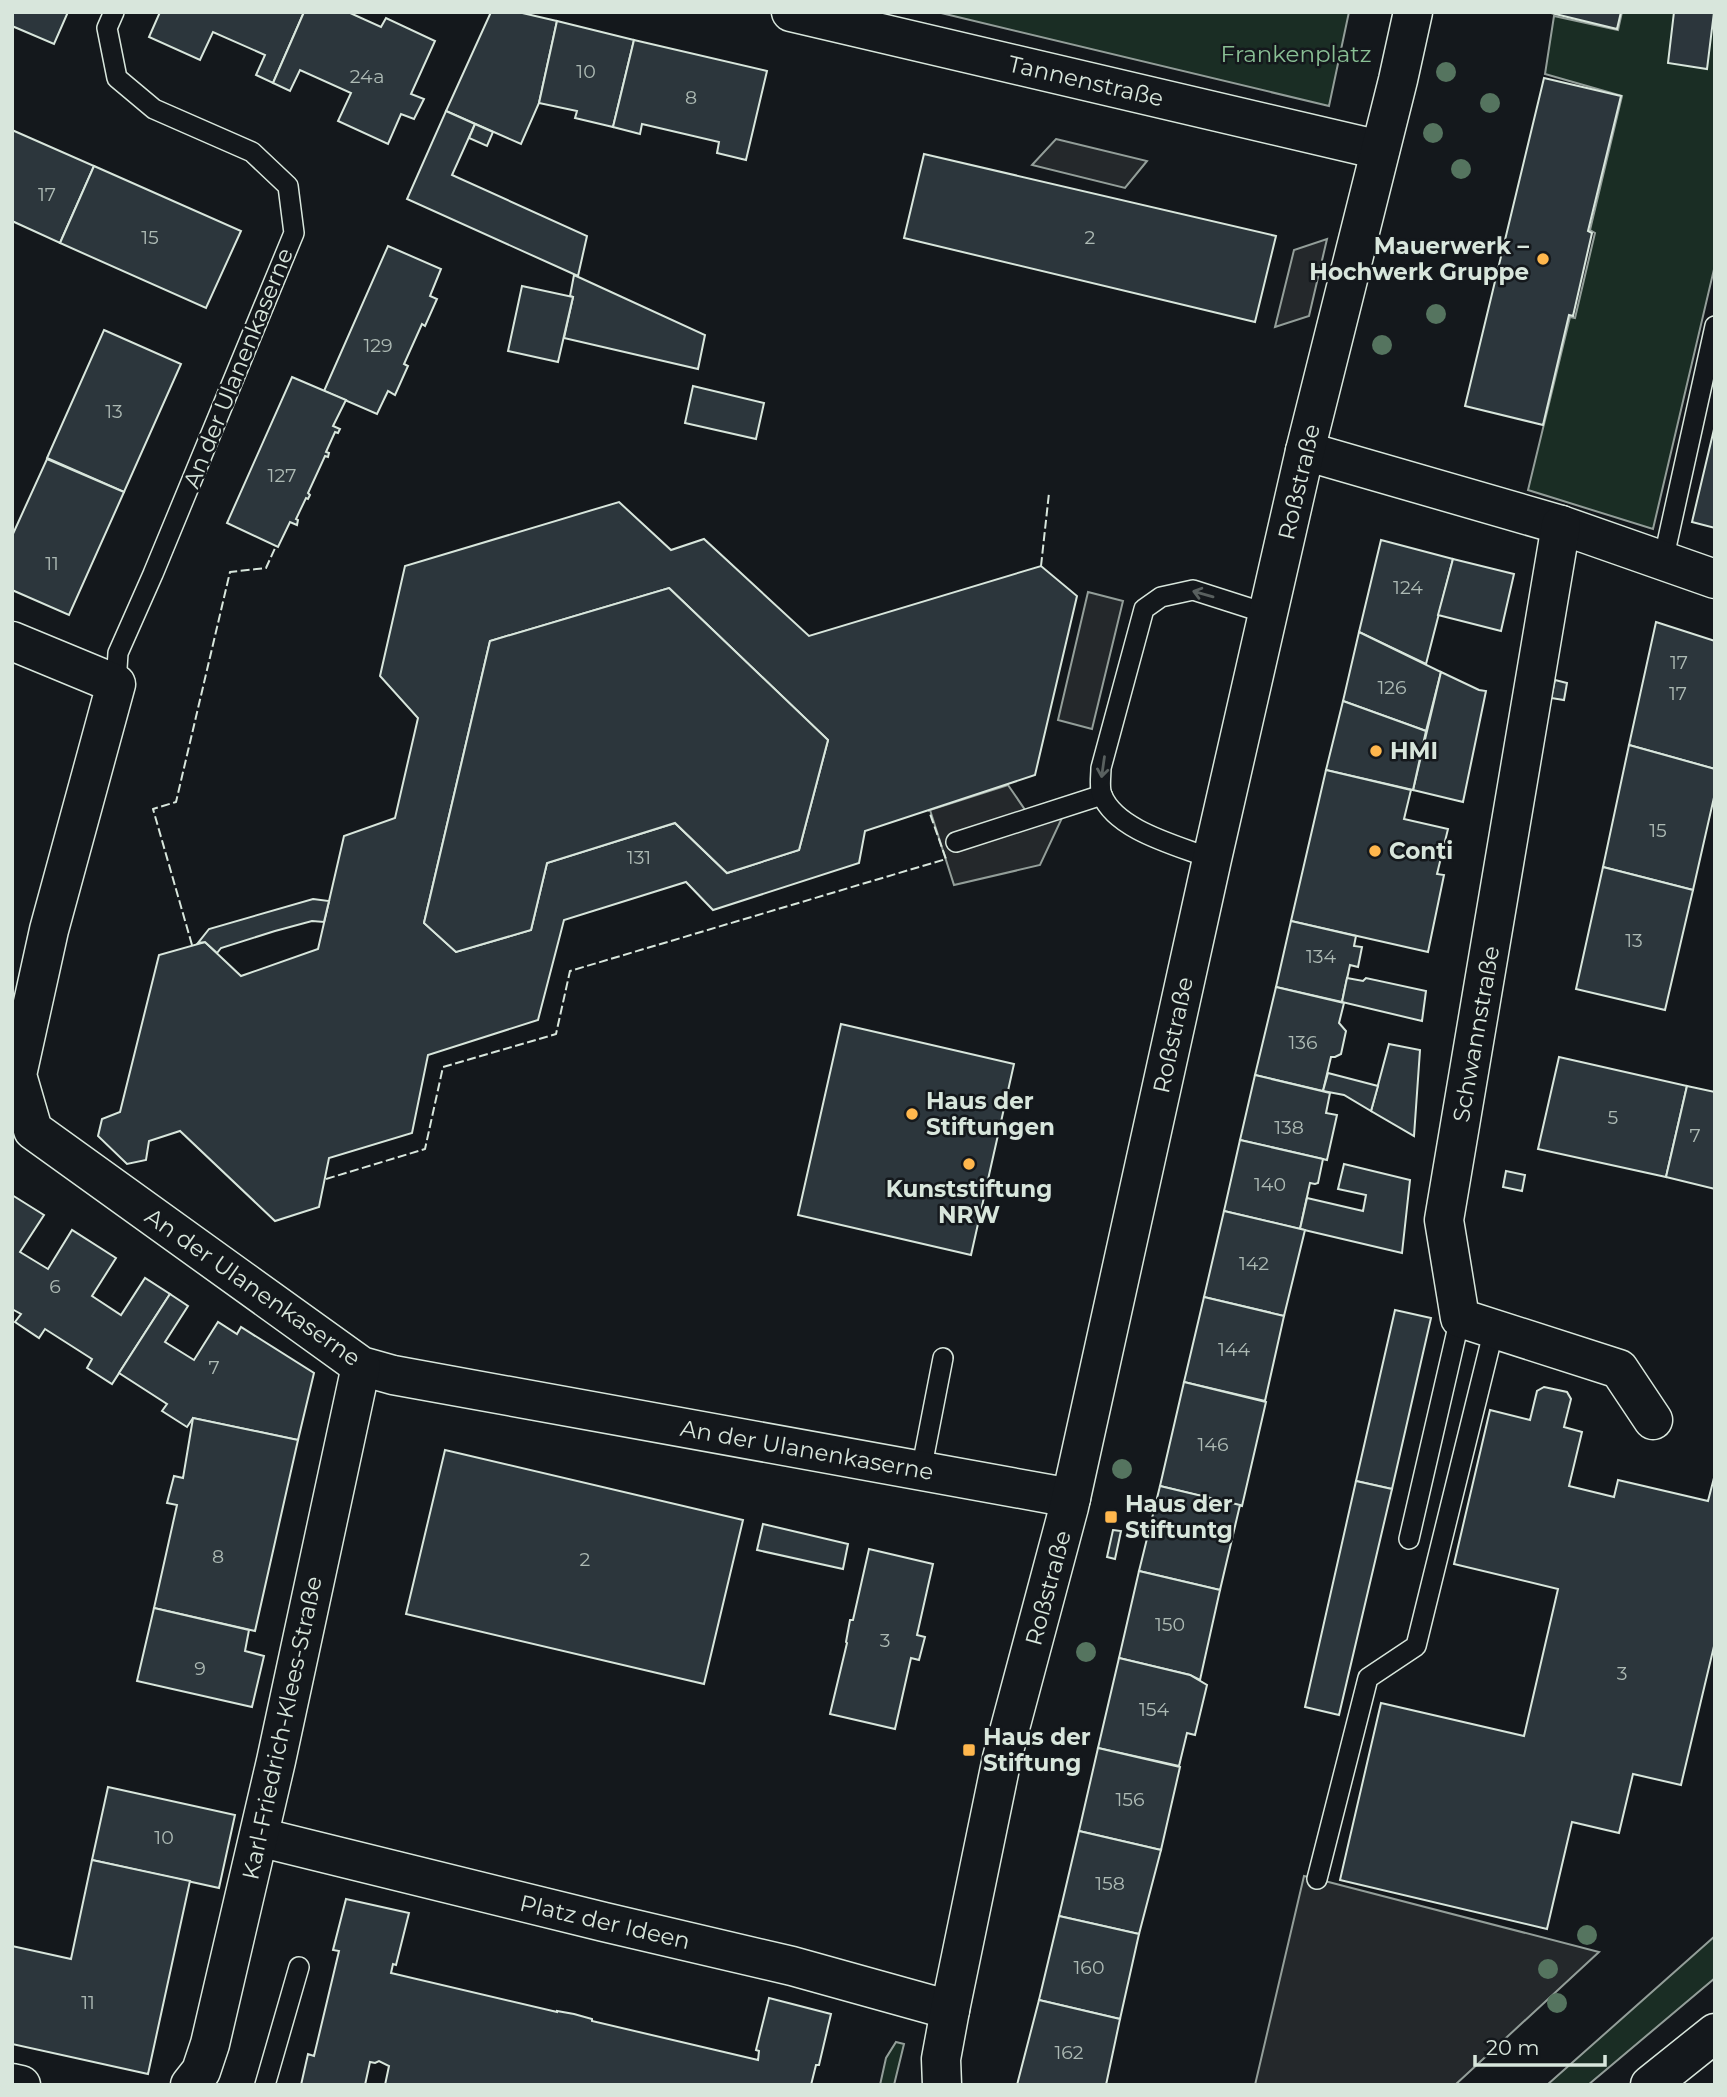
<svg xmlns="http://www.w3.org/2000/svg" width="1727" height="2097" viewBox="0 0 1727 2097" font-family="Montserrat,sans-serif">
<rect width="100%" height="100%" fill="#14181c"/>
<g fill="#1a2d24" stroke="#939e99" stroke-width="2">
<polygon points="937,12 1349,12 1329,106"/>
<polygon points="1622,12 1715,12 1715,265 1653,529 1528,490 1570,317 1575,318 1595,233 1590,230 1622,96 1545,74 1554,16 1618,30"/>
<polygon points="1715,1936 1715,1978 1588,2085 1547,2085"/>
<polygon points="896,2042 904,2044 894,2085 880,2085 886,2058"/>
</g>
<g fill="#24282b" stroke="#939e99" stroke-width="2">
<polygon points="1056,139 1147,161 1125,188 1032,165"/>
<polygon points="1327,239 1309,316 1275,327 1294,250"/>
<polygon points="1088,592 1123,601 1092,729 1058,720"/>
<polygon points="1008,785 1030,817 1062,818 1040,865 954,885 930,810"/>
<polygon points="1304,1876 1317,1879 1599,1952 1455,2085 1255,2085"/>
</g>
<g fill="#2c363c" stroke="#d8e6dc" stroke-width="2" fill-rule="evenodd">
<polygon points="12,12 68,12 54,44 12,26"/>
<polygon points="160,12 304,12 273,83 256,75 265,55 213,32 200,60 149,37"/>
<polygon points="304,12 348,12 381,27 386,18 435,41 411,94 424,99 414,119 401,114 388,144 338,121 351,93 300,70 290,91 273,83"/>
<polygon points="491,12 518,12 557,21 539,103 521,144 446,111"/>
<polygon points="1547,12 1621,12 1617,29"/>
<polygon points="1674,12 1714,12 1707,69 1668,63"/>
<polygon points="557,21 634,40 613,127 575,118 577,111 539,103"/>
<polygon points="634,40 767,71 746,160 717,153 719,142 642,124 640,134 613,127"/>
<polygon points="1544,78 1621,96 1588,231 1592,233 1573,316 1569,315 1543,425 1465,406"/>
<polygon points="446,111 475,124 452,175 587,236 578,276 407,199"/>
<polygon points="475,124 493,132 487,146 469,138"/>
<polygon points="12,130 94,166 60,243 12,221"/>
<polygon points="924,154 1276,236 1255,322 904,238"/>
<polygon points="94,166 241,231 206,308 60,243"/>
<polygon points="388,246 441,269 430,296 437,299 425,326 422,324 404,364 408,366 395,395 388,391 377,414 324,391"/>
<polygon points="574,275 705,335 698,369 564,338 573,297 570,296"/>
<polygon points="522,286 573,297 558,362 508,351"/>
<polygon points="104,330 181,364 124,492 47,458"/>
<polygon points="292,377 346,400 333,426 340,429 338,433 335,432 326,452 329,453 328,457 325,456 308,493 310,495 308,499 306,498 296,519 298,520 297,525 290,522 278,547 227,523"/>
<polygon points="693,386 764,403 756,439 685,423"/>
<polygon points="1715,425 1715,528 1692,522"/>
<polygon points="47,459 124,492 69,615 12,590 12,536"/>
<path d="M619,502L671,550L704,539L809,636L1041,566L1077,596L1035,775L865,831L859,863L713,910L686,882L564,920L538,1020L428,1055L412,1133L329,1158L319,1207L275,1221L180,1131L149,1141L146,1160L127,1164L98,1136L102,1119L120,1112L159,955L205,942L241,976L318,949L344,836L395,818L418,718L380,676L405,566ZM669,588L828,740L799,850L727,873L675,823L547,863L531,930L456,952L424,923L490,641Z"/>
<polygon points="1381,540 1453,559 1426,664 1359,632"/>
<polygon points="1453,559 1514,574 1501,631 1438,615"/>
<polygon points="669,588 828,740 799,850 727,873 675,823 547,863 531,930 456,952 424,923 490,641"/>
<polygon points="1656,622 1715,641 1715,769 1629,745"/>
<polygon points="1359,632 1441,672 1426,731 1343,701"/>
<polygon points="1441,672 1479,690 1486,691 1463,802 1413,790"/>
<polygon points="1555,680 1567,683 1564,700 1551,698"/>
<polygon points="1343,701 1426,731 1413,790 1326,770"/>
<polygon points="1629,745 1715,769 1715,793 1693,890 1603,867"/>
<polygon points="1326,770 1411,790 1404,819 1448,829 1437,874 1444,875 1428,952 1291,921"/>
<polygon points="1603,867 1693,890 1665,1010 1576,989"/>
<polygon points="313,899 329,901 324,922 312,921 275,931 221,948 217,953 205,942 198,943 209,929"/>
<polygon points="1291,921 1356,936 1354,946 1362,947 1358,967 1350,965 1342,1002 1276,987"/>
<polygon points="1347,978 1363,981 1366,978 1426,991 1422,1021 1342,1002"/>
<polygon points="1276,987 1344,1003 1339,1023 1346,1031 1341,1054 1335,1057 1331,1057 1323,1091 1255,1075"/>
<polygon points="841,1024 1014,1064 971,1255 798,1215"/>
<polygon points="1389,1044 1420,1050 1414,1136 1371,1111"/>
<polygon points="1559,1057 1687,1086 1666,1177 1538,1149"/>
<polygon points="1328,1073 1378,1086 1371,1111 1344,1095 1323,1091"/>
<polygon points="1255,1075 1330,1093 1326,1113 1337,1115 1327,1160 1240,1140"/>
<polygon points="1687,1086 1715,1092 1715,1189 1666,1177"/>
<polygon points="1240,1140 1323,1159 1318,1183 1315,1184 1310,1183 1300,1229 1224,1211"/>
<polygon points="1344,1164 1410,1180 1402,1253 1300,1229 1307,1198 1363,1211 1366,1195 1338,1189"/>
<polygon points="1506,1171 1525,1175 1522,1191 1503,1187"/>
<polygon points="12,1195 44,1215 20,1252 48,1269 72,1230 116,1258 92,1296 121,1315 145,1278 170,1294 112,1384 87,1368 92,1359 45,1329 39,1338 15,1322 21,1314 12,1309"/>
<polygon points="1224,1211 1305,1230 1284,1316 1204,1297"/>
<polygon points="170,1294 188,1306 165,1342 194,1360 218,1322 237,1334 241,1327 314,1373 298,1440 193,1418 187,1427 162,1411 167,1404 119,1373"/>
<polygon points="1204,1297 1284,1316 1265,1401 1184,1382"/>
<polygon points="1395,1310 1431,1318 1392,1489 1356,1481"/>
<polygon points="1184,1382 1266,1402 1242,1506 1160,1486"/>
<polygon points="1544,1387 1567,1392 1571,1399 1564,1427 1582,1432 1569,1486 1614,1497 1618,1480 1708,1501 1715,1474 1715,1642 1681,1785 1633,1774 1619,1833 1572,1822 1547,1929 1340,1880 1381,1703 1524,1736 1558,1589 1454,1564 1490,1410 1530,1420 1537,1391"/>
<polygon points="193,1418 298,1440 255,1631 154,1608 177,1505 167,1503 174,1476 183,1478"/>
<polygon points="445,1450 743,1520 704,1684 406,1614"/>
<polygon points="1356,1481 1392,1489 1339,1715 1305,1707"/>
<polygon points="1160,1486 1240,1505 1220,1590 1139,1571"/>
<polygon points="763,1524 848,1544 843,1569 757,1550"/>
<polygon points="1113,1530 1121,1531 1115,1559 1107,1557"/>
<polygon points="869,1549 933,1564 917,1635 925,1637 919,1660 911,1658 895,1729 830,1714 847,1643 846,1642 850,1620 853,1620"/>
<polygon points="1139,1571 1220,1590 1200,1680 1190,1675 1119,1658"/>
<polygon points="154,1608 249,1630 245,1651 264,1656 252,1707 137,1681"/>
<polygon points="1119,1658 1190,1675 1207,1685 1195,1735 1187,1733 1179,1766 1098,1748"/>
<polygon points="1098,1748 1180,1767 1161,1850 1079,1831"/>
<polygon points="108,1787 235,1815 219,1888 92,1860"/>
<polygon points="1079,1831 1161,1850 1139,1934 1059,1916"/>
<polygon points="92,1860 190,1881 148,2074 12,2044 12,1946 71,1959"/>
<polygon points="346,1899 409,1913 396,1965 393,1964 391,1973 557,2012 557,2011 574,2014 592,2019 592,2021 758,2060 759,2051 756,2050 769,1998 831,2014 819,2065 816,2065 811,2085 385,2085 389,2066 379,2061 375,2063 370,2062 365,2085 301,2085 308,2054 314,2056 339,1951 333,1950"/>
<polygon points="1059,1916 1139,1934 1120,2019 1039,2000"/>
<polygon points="1039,2000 1120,2019 1106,2085 1017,2085"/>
</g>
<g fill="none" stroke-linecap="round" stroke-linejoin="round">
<defs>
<g id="lane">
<polyline points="114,12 107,28 117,78 154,109 252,152 288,186 294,233 153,574 118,653 116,684"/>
<polyline points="1663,561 1715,326"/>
<polyline points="956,842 1102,795"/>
<path d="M1212,859C1180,846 1116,831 1102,795C1099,788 1101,776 1101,768L1144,609L1161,597L1193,590L1268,614"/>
<polyline points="921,1471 943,1358"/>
<polyline points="1409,1539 1460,1318"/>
<polyline points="1317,1879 1368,1678 1416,1646 1494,1329"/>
<polyline points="265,2085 299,1967"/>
</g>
<g id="street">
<polyline points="791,12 1380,150"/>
<polyline points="1305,451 1561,525 1715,579"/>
<polyline points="1561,525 1444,1220 1460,1318 1619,1369 1653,1420"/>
<polyline points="12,641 116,684 49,930 17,1075 33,1130 361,1366 393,1375 1071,1498"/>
<polyline points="259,1837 604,1922 792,1966 950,2010"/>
<polyline points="12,2083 21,2085"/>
<polyline points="190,2085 201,2071 210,2044 276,1761 361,1366"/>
</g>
<polyline id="secondary" points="942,2085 941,2059 950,2010 1002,1758 1069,1507 1212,859 1305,451 1398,80 1413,12"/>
<polyline id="highway" points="1650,2085 1715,2033"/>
</defs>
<use href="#lane" stroke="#d8e6dc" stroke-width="22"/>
<use href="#street" stroke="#d8e6dc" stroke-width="41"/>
<use href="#secondary" stroke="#d8e6dc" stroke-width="41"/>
<use href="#highway" stroke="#d8e6dc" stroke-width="41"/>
<use href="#lane" stroke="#14181c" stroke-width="19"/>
<use href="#street" stroke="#14181c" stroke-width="38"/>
<use href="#secondary" stroke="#14181c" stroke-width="38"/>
<use href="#highway" stroke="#14181c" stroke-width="38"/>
<g stroke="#d8e6dc" stroke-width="2" stroke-dasharray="9 3.5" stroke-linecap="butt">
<polyline points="1041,566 1049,493"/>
<polyline points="192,945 153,809 176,802 230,572 266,568 276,546"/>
<polyline points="326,1179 425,1149 443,1067 556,1034 570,971 946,859 929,811"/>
</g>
</g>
<g fill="#55745f">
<circle cx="1446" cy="72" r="10"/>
<circle cx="1490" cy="103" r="10"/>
<circle cx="1433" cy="133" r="10"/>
<circle cx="1461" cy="169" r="10"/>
<circle cx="1436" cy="314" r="10"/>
<circle cx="1382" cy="345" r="10"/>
<circle cx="1122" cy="1469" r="10"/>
<circle cx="1086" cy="1652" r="10"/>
<circle cx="1587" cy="1935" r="10"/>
<circle cx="1548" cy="1969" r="10"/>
<circle cx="1557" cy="2003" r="10"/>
</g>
<defs><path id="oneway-shaft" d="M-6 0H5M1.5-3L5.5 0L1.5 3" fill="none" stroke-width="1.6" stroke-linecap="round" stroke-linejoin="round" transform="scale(1.75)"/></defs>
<g stroke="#59605f">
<use href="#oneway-shaft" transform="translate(1203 594) rotate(-164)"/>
<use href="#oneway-shaft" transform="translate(1103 767) rotate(98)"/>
</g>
<g fill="#ffb74d" stroke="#14181c" stroke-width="2.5">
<circle cx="1543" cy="259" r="7"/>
<circle cx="1376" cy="751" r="7"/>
<circle cx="1375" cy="851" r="7"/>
<circle cx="912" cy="1114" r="7"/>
<circle cx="969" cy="1164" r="7"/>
<rect x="1104" y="1510" width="14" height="14" rx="3.5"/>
<rect x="962" y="1743" width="14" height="14" rx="3.5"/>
</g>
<g text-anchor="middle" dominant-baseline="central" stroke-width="5" stroke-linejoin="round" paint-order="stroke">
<g font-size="19" fill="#adbab4">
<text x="586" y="71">10</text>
<text x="367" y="76">24a</text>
<text x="691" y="97">8</text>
<text x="47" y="194">17</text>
<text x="150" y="237">15</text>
<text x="1090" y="237">2</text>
<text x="378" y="345">129</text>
<text x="114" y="411">13</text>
<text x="282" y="475">127</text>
<text x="52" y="563">11</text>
<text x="1408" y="587">124</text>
<text x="1679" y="662">17</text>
<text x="1392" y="687">126</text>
<text x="1678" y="693">17</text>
<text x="1658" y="830">15</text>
<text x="639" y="857">131</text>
<text x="1634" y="940">13</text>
<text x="1321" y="956">134</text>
<text x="1303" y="1042">136</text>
<text x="1613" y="1117">5</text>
<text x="1289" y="1127">138</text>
<text x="1695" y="1135">7</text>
<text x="1270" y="1184">140</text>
<text x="1254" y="1263">142</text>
<text x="55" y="1286">6</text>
<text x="1234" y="1349">144</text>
<text x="214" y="1367">7</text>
<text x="1213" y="1444">146</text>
<text x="218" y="1556">8</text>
<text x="585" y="1559">2</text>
<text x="1170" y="1624">150</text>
<text x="885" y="1640">3</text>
<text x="200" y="1668">9</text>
<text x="1622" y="1673">3</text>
<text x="1154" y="1709">154</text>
<text x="1130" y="1799">156</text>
<text x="164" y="1837">10</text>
<text x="1110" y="1883">158</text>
<text x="1089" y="1967">160</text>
<text x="88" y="2002">11</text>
<text x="1069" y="2052">162</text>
</g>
<g font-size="23" fill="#8ac095" stroke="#14181c">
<text x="1296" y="54">Frankenplatz</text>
</g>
<g font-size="23" fill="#d8e6dc" stroke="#14181c">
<text transform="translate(1086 81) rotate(13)">Tannenstraße</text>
<text transform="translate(238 368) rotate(-68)">An der Ulanenkaserne</text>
<text transform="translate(1299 482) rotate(-77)">Roßstraße</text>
<text transform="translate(1476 1034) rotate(-80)">Schwannstraße</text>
<text transform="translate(1173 1035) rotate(-78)">Roßstraße</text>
<text transform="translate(253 1287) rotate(35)">An der Ulanenkaserne</text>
<text transform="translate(807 1450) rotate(10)">An der Ulanenkaserne</text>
<text transform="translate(1048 1588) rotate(-75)">Roßstraße</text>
<text transform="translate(282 1728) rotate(-78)">Karl-Friedrich-Klees-Straße</text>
<text transform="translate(605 1922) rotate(13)">Platz der Ideen</text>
</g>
<g font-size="23" font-weight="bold" fill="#d8e6dc" stroke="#14181c" text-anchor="start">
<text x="1529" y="246" text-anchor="end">Mauerwerk –<tspan x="1529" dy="26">Hochwerk Gruppe</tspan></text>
<text x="1390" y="751">HMI</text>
<text x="1389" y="851">Conti</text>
<text x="926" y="1101">Haus der<tspan x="926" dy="26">Stiftungen</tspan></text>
<text x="969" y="1189" text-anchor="middle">Kunststiftung<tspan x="969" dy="26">NRW</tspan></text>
<text x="1125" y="1504">Haus der<tspan x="1125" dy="26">Stiftuntg</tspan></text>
<text x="983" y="1737">Haus der<tspan x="983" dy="26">Stiftung</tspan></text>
</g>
</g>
<rect width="1727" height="2097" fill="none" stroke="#d8e6dc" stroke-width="28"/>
<path d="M1475 2055v10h130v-10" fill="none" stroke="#d8e6dc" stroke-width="3.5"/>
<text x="1486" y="2055" font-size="21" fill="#d8e6dc" stroke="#14181c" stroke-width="5" paint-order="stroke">20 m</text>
</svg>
